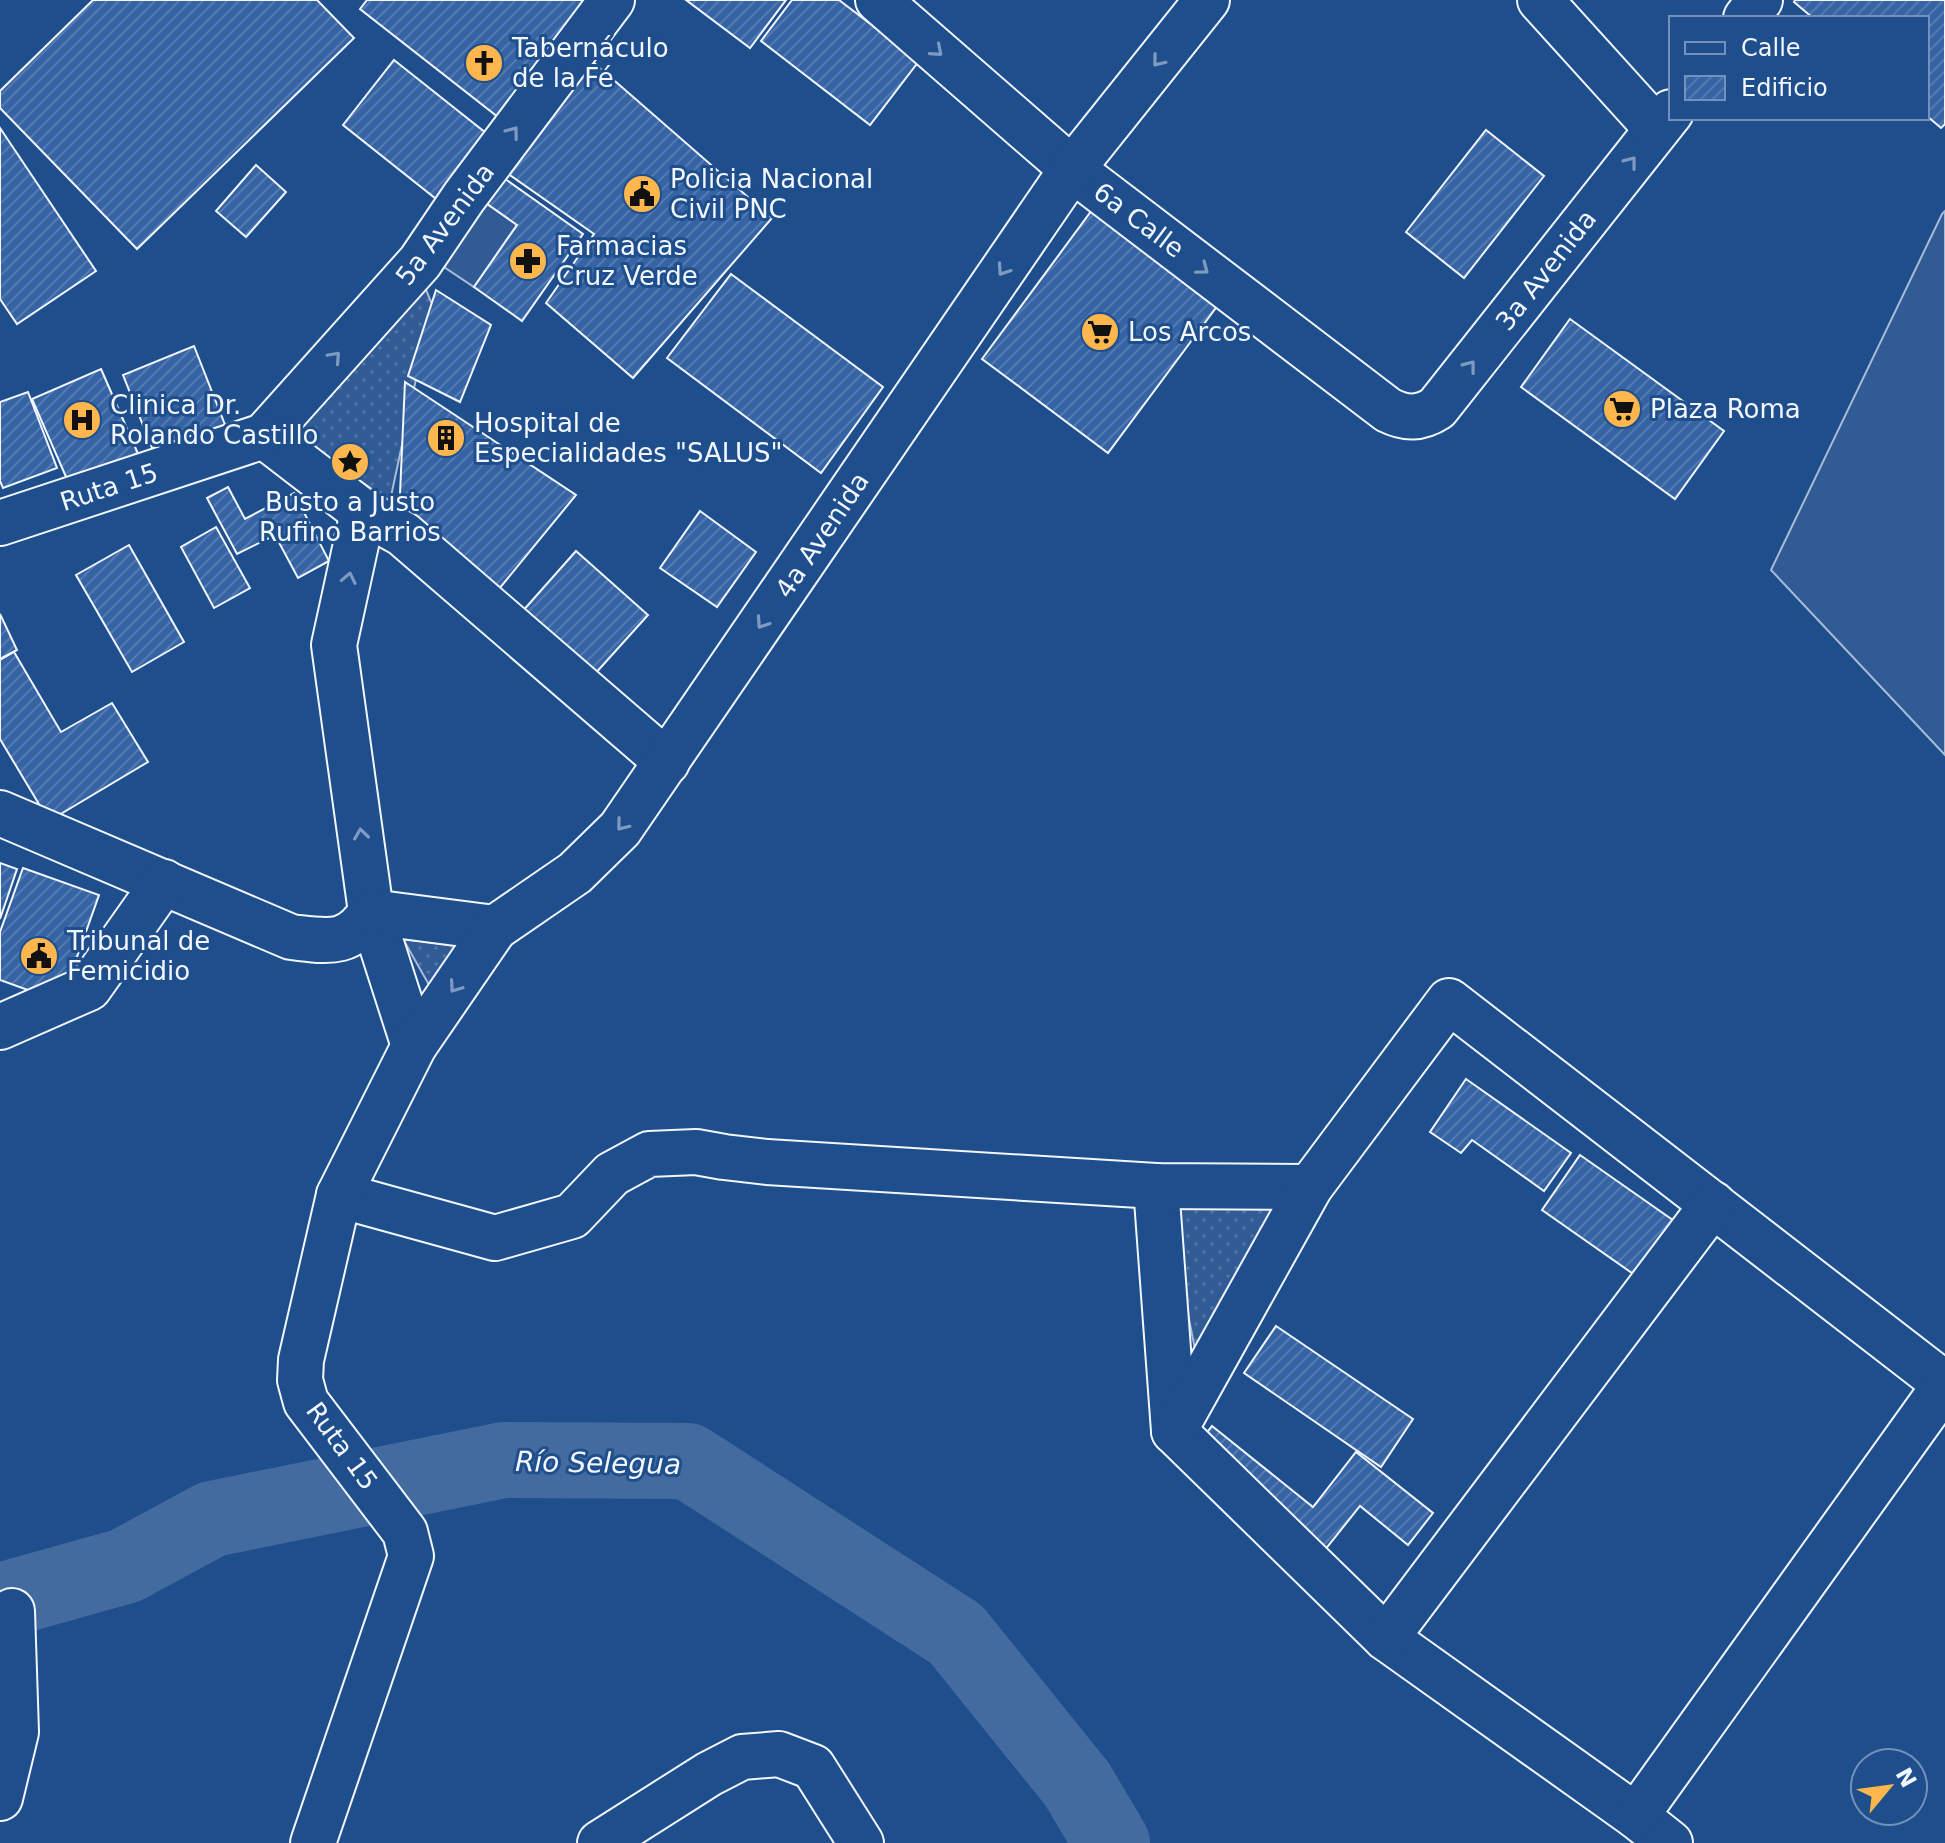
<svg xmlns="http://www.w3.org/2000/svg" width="1945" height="1843" viewBox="0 0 1945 1843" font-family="'DejaVu Sans',sans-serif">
<defs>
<pattern id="grass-dots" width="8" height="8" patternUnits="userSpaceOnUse" patternTransform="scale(2)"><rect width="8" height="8" fill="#305b95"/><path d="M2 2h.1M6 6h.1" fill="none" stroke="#4e73a5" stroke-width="1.8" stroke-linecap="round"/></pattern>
<pattern id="building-hatch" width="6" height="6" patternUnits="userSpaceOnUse" patternTransform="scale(2)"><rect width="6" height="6" fill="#3563a3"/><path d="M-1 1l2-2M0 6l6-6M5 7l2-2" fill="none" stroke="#537ab1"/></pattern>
</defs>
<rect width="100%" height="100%" fill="#1f4e8c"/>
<g fill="url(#grass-dots)" stroke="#a8bbd7" stroke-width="2">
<polygon points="421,278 432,304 390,501 292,435"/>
<polygon points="403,939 473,948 437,999"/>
<polygon points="1164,1195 1287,1205 1196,1354"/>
</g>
<g fill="#305b95" stroke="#a8bbd7" stroke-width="2">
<polygon points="483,201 517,225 474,287 435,261"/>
<polygon points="1945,211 1945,755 1771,570 1942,214"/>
</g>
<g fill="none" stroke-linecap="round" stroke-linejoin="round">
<polyline stroke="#446ba0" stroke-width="76" points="0,1601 125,1566 212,1519 504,1460 688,1461 956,1634 1077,1784 1112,1843"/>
</g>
<g fill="url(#building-hatch)" stroke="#f2f6ff" stroke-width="2">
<polygon points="93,0 317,0 354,38 137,249 0,108 0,91"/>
<polygon points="367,0 581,0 585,4 498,117 360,9"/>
<polygon points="686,0 786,0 750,48"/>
<polygon points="792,0 839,0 919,61 870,125 761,41"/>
<polygon points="1795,0 1945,0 1945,124 1941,128 1927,116 1927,18 1813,18 1794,2"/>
<polygon points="585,55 772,218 633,378 546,303 594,234 504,171"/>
<polygon points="394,60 496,141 445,206 343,125"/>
<polygon points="0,128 96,271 17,324 0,299"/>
<polygon points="1486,130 1544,176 1464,278 1406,232"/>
<polygon points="256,165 286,192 246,237 216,211"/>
<polygon points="501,176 583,234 522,321 474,287 517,225 483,201"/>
<polygon points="1092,210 1218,305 1108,453 982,359"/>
<polygon points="731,274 883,387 821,473 667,358"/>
<polygon points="436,290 491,325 460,402 408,376"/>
<polygon points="1570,319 1724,431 1675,499 1521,387"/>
<polygon points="194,346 231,440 160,468 123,375"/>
<polygon points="101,369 139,456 70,486 32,399"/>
<polygon points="405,382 576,495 499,589 399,516"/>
<polygon points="28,392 57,468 3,488 0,481 0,402"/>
<polygon points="228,487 245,519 294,493 329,561 298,578 275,535 237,554 207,498"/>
<polygon points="700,511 756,552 717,607 660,568"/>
<polygon points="216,527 250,588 214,608 181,547"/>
<polygon points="129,545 184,642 132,672 76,575"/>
<polygon points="576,551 648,615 584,686 513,622"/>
<polygon points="0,614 17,650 0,659"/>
<polygon points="14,652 61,732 112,703 148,762 49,821 0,739 0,660"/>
<polygon points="0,863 17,869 0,919"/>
<polygon points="23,868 99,895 61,1002 0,980 0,932"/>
<polygon points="1466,1079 1571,1153 1544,1191 1472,1140 1461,1153 1430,1132"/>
<polygon points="1580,1155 1687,1230 1649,1285 1542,1210"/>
<polygon points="1276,1326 1413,1419 1381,1467 1244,1373"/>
<polygon points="1212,1426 1313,1507 1356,1452 1433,1513 1408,1545 1360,1506 1324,1551 1194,1449"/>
</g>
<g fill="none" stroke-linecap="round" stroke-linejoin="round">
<defs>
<g id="minor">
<path d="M878,0L1072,169L1388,410C1406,419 1420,419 1437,408L1671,112"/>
<polyline points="1540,0 1657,129"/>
<polyline points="1746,18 1760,0"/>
<polyline points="264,436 420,262 464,197 612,0"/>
<polyline points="264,436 363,512 403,534 667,762"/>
<polyline points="363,512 334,645 371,912 414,1046"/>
<polyline points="0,523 264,436"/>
<path d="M0,813L291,937C328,941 349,947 371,912"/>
<polyline points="371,912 495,928"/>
<polyline points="0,1027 89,988 164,882"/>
<polyline points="1156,1186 1174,1431 1386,1638 1636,1816 1670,1843"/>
<polyline points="339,1195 495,1238 572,1216 612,1174 649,1154 696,1152 724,1157 767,1162 1156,1186 1310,1187"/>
<polyline points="1174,1431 1310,1187 1449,1001 1945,1384"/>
<polyline points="1386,1638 1713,1204"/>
<polyline points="0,1798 16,1732 12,1611"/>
<polyline points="1636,1816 1945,1385"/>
<polyline points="313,1843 411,1556 405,1532 306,1402 300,1380 301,1360 339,1195 414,1046 495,928 575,873 620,829 1072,169 1207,0"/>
<polyline points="600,1843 709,1774 742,1757 779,1754 813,1767 861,1843"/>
</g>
</defs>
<use href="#minor" stroke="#f2f6ff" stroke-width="48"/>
<use href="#minor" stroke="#1f4e8c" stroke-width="44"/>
</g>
<defs><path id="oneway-chevron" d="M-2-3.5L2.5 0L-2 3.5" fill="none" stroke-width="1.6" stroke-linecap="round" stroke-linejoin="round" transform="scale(2)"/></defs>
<g stroke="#7e9ac0">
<use href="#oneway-chevron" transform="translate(937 51) rotate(41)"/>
<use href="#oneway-chevron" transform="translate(1158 61) rotate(129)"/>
<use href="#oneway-chevron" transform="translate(513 132) rotate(-53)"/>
<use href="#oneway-chevron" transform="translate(1631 162) rotate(-52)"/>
<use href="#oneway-chevron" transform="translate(1203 269) rotate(37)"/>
<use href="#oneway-chevron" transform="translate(1003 270) rotate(124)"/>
<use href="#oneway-chevron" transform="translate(335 357) rotate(-48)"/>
<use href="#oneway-chevron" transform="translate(1470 366) rotate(-52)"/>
<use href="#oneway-chevron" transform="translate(349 578) rotate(-78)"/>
<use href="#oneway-chevron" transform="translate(762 623) rotate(124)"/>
<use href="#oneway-chevron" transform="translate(622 825) rotate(129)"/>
<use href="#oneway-chevron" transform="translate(361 834) rotate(-98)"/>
<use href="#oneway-chevron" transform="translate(455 987) rotate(125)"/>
</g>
<defs>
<symbol id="church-disc" viewBox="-11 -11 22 22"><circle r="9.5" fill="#ffb74d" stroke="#1f4e8c"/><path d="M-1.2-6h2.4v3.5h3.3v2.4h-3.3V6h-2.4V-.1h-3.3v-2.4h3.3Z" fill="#111"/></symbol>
<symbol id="civic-disc" viewBox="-11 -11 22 22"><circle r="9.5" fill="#ffb74d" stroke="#1f4e8c"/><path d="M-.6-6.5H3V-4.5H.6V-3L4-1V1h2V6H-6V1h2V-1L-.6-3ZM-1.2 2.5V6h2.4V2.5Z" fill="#111"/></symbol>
<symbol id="pharmacy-disc" viewBox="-11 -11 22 22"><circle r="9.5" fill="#ffb74d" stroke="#1f4e8c"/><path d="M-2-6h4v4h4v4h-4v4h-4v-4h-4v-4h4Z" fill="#111"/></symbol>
<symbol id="supermarket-disc" viewBox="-11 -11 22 22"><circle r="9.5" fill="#ffb74d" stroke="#1f4e8c"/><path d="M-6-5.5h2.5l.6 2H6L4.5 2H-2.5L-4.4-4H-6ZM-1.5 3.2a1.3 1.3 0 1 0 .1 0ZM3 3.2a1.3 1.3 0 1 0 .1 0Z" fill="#111"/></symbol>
<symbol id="hospital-disc" viewBox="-11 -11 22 22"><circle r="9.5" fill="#ffb74d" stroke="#1f4e8c"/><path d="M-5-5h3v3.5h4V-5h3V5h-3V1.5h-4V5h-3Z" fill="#111"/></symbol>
<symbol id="building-disc" viewBox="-11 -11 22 22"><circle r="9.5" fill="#ffb74d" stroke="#1f4e8c"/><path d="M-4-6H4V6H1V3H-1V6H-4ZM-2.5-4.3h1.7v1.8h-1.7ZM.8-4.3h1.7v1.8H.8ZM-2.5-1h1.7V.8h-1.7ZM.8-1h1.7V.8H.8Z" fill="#111"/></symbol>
<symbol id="sight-disc" viewBox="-11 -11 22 22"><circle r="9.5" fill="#ffb74d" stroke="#1f4e8c"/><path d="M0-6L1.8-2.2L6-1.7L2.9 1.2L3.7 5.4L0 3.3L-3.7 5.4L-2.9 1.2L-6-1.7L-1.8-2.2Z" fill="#111"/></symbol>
</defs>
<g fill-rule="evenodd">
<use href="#church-disc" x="462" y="41" width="44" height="44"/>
<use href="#civic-disc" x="620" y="172" width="44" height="44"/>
<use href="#pharmacy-disc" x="506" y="239" width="44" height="44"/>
<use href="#supermarket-disc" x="1078" y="310" width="44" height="44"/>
<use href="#supermarket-disc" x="1600" y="387" width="44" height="44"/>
<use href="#hospital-disc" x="60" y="398" width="44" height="44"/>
<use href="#building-disc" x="424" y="416" width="44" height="44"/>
<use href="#sight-disc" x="328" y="440" width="44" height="44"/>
<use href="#civic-disc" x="17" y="934" width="44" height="44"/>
</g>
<g text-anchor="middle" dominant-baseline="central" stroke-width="6" stroke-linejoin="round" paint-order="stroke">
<g font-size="26" fill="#f2f6ff" stroke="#1f4e8c" text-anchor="start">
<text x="512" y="48">Tabernáculo<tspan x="512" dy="30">de la Fé</tspan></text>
<text x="670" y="179">Policia Nacional<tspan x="670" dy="30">Civil PNC</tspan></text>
<text x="556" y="246">Farmacias<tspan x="556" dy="30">Cruz Verde</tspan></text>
<text x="1128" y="332">Los Arcos</text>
<text x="110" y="405">Clinica Dr.<tspan x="110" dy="30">Rolando Castillo</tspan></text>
<text x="1650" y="409">Plaza Roma</text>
<text x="474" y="423">Hospital de<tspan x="474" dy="30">Especialidades "SALUS"</tspan></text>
<text x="350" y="502" text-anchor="middle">Busto a Justo<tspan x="350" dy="30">Rufino Barrios</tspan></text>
<text x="67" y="941">Tribunal de<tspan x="67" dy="30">Femicidio</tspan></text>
</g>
<g font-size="26" fill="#f2f6ff" stroke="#1f4e8c">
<text transform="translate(1139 220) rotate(37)">6a Calle</text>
<text transform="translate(445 224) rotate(-53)">5a Avenida</text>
<text transform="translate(1546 270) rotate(-52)">3a Avenida</text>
<text transform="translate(109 487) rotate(-18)">Ruta 15</text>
<text transform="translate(822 535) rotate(-56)">4a Avenida</text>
<text transform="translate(342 1446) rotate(54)">Ruta 15</text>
</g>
<g font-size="28" font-style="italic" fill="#f2f6ff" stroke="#1f4e8c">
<text transform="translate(598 1463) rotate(1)">Río Selegua</text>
</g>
</g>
<rect x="1669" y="16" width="260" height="104" fill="#1f4e8c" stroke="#7391ba" stroke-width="2"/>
<rect x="1685" y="42" width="40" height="12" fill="#1f4e8c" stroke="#7391ba" stroke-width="2"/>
<text x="1741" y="56" font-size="24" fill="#f2f6ff">Calle</text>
<rect x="1685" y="76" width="40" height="24" fill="url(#building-hatch)" stroke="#7391ba" stroke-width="2"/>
<text x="1741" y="96" font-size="24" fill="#f2f6ff">Edificio</text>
<g transform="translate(1889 1787) rotate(61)"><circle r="38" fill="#1f4e8c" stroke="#7391ba" stroke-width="2"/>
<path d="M0-6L14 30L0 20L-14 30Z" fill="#ffb74d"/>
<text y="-12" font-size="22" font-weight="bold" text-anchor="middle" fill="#f2f6ff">N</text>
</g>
</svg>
